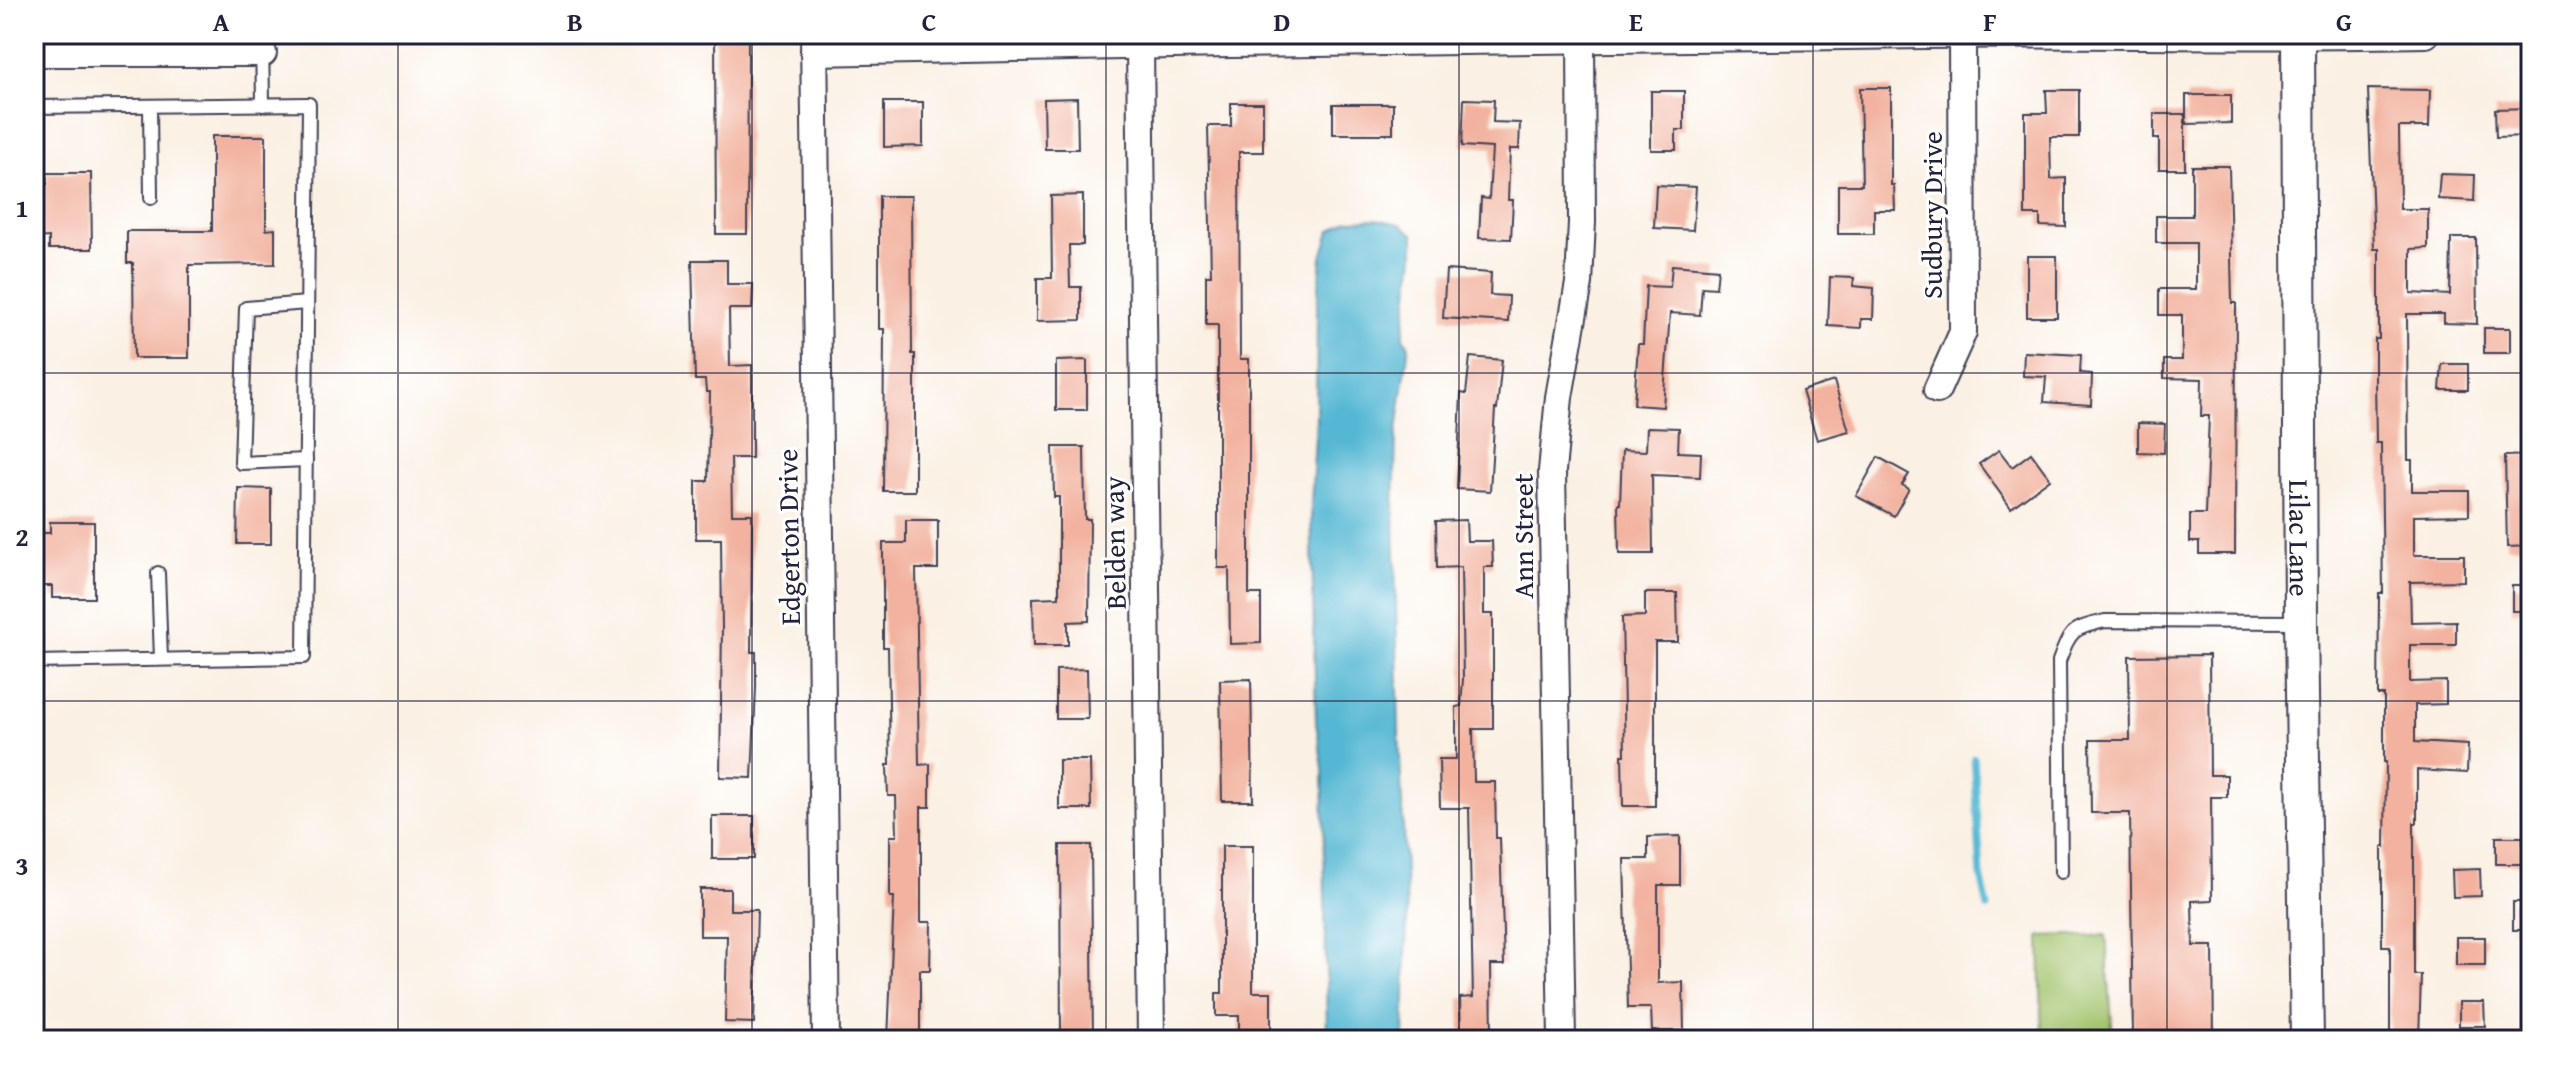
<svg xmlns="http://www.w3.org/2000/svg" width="2565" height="1074" viewBox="0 0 2565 1074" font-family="'Gentium Book Plus',serif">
<rect width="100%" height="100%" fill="#fff"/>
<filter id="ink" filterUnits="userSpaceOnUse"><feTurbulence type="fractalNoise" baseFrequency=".0125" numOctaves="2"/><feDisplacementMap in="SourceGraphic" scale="16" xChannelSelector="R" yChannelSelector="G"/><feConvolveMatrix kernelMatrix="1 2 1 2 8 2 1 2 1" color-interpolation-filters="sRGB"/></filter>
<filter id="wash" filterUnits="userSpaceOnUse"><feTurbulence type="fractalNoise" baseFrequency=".006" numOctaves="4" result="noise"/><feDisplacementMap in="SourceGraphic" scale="32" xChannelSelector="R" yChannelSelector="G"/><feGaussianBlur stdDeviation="1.8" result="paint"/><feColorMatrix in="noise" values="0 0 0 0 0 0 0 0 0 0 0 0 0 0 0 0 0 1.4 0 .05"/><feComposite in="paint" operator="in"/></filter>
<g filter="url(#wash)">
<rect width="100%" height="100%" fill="#faf0e3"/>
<g fill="#a2c26b" stroke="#627253" stroke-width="2">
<rect x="34" y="286" width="9" height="85"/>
<polygon points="2074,935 2075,937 2106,935 2113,1039 2042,1039 2040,936"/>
</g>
<polygon fill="#54b7d3" stroke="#3b6c87" stroke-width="2" points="1376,219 1400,224 1414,235 1414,257 1403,338 1409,345 1396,438 1394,509 1399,734 1407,915 1404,1040 1327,1040 1323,768 1316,723 1311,505 1316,419 1317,306 1322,257 1330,231 1348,220"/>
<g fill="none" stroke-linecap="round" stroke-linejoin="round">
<polyline stroke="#54b7d3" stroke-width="7" points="1974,758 1981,876 1988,908"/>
</g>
<g id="blocks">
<g fill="#f2b29f">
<polygon points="715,34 748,34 747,234 716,234"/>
<polygon points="1860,88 1891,88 1891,185 1894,185 1895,210 1874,210 1874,234 1838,234 1838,185 1862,185"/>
<polygon points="2368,89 2430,90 2429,127 2399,127 2400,209 2428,209 2428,248 2411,249 2411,293 2450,295 2451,238 2476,238 2477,324 2444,323 2444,314 2407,314 2408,460 2412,460 2412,491 2469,491 2469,515 2414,516 2414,555 2464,555 2464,581 2410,582 2411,622 2456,621 2456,645 2410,645 2410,682 2446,681 2446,704 2415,705 2415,742 2468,745 2467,773 2417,770 2417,823 2414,823 2414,975 2421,975 2419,1040 2390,1040 2390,946 2382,946 2382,847 2385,847 2386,762 2384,762 2384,695 2378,695 2379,593 2383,593 2381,443 2376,443 2375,378 2375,339 2379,339 2379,249 2374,249"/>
<polygon points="2046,90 2079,90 2079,137 2050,137 2051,179 2066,178 2066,227 2040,226 2040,215 2025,215 2025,113 2047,113"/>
<polygon points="1651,91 1684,91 1684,130 1676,130 1676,150 1651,150"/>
<polygon points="2186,95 2231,95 2231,123 2186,124"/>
<polygon points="1077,98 1078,149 1045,149 1044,99"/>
<polygon points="1464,99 1494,100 1493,122 1520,123 1519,149 1510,149 1508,200 1513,200 1511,239 1479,238 1481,198 1489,199 1492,148 1462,146"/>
<polygon points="884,102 923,102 923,146 884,147"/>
<polygon points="1231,103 1263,103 1263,152 1239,152 1240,359 1249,359 1249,594 1261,594 1261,643 1230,644 1229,568 1218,568 1218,325 1206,325 1206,275 1211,275 1208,126 1231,126"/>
<rect x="1333" y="104" width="60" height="30"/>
<polygon points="2531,108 2531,136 2496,137 2495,109"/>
<polygon points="2154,114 2185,114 2185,169 2159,169 2159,139 2154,139"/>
<polygon points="212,136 266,136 266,230 275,229 275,264 189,265 189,358 134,358 133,263 127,263 127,231 212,231"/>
<polygon points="2192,166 2229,166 2232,303 2236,303 2235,554 2199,554 2199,542 2190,542 2190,514 2205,514 2209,416 2201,416 2202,379 2164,378 2164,360 2182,360 2182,315 2159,315 2159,289 2196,289 2196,243 2156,243 2156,216 2192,216"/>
<polygon points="47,173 91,173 92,249 49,249 49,237 34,238 34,184 47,184"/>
<polygon points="2440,174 2475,175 2474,201 2438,199"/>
<polygon points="1656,185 1696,187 1693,230 1654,228"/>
<polygon points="1083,195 1083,245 1069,245 1070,287 1081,287 1081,320 1037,321 1037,278 1052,278 1051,196"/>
<polygon points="879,196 911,196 912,354 915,354 915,491 883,491 884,329 879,329"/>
<rect x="2027" y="256" width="30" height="61"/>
<polygon points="692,260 727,260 727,284 753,284 752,309 729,309 730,366 752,365 752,458 731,458 732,514 752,514 751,652 756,652 756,687 752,778 720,777 722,627 721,539 696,539 696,481 708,481 710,392 706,392 705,380 695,380"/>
<polygon points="1672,265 1718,269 1716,288 1702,287 1700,315 1670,313 1663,407 1634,405 1638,344 1643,344 1646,286 1670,287"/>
<polygon points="1446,270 1491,273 1490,295 1509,296 1508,322 1443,318"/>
<polygon points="1830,277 1854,278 1853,286 1874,288 1873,319 1861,319 1861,328 1828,326"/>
<rect x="2484" y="328" width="26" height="25"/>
<polygon points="2024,352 2081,355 2080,373 2092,374 2091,405 2044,402 2046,377 2023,376"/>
<polygon points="1470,357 1502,360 1497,409 1495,409 1490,491 1457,489 1461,393 1466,394"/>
<polygon points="1087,360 1087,410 1056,410 1056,361"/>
<polygon points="2442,364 2468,364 2468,390 2440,390"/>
<polygon points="1834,381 1849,431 1817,440 1802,391"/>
<polygon points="2138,423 2165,424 2164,453 2138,452"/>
<polygon points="1647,427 1679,428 1678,452 1701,453 1700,477 1652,475 1653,554 1619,554 1618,504 1620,504 1622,450 1646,451"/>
<polygon points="1053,447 1084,447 1085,519 1090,519 1089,621 1068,622 1068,645 1034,645 1033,598 1059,597 1059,497 1054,497"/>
<polygon points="1999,450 2012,467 2031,453 2050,479 2011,508 1979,464"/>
<polygon points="2531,455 2531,546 2507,547 2505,456"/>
<polygon points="1878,457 1909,474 1902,485 1909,489 1894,516 1856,496"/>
<polygon points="238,488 271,489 271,544 237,544"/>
<polygon points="906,520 938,520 938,569 916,569 919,765 930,764 930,807 921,807 921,922 931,922 930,970 920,970 920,1040 888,1040 894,897 890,897 890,836 897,836 896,796 888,796 887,765 890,765 888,647 883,647 883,543 906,543"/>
<polygon points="1466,520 1467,541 1492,541 1493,567 1484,567 1484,614 1493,614 1493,729 1473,729 1474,782 1495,782 1496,838 1500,838 1504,965 1491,965 1492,1040 1461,1040 1460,998 1473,997 1469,808 1440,808 1439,759 1456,759 1456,707 1461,706 1463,679 1461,567 1437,568 1436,521"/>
<polygon points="50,522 94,522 94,598 52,598 52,586 34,586 34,533 50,533"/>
<rect x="2512" y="586" width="19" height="25"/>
<polygon points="1645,593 1677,593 1678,642 1655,642 1655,806 1623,806 1622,755 1625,755 1622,617 1645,616"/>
<polygon points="2209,655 2210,775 2227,775 2227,797 2211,797 2212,900 2192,901 2193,946 2213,946 2214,1040 2133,1040 2130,813 2091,813 2090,740 2130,740 2129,656"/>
<polygon points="1087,669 1088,719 1056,719 1056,670"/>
<polygon points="1251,679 1253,801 1222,801 1220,680"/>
<polygon points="1059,760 1090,760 1091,809 1059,809"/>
<rect x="712" y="816" width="42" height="43"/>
<polygon points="1680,836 1680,885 1658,885 1658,983 1683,982 1684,1031 1652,1031 1651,1008 1628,1008 1624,859 1648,859 1648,837"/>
<rect x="2496" y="837" width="27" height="27"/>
<polygon points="1060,845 1091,845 1093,1040 1061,1040"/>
<polygon points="1222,846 1253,846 1253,992 1271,992 1271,1040 1239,1040 1239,1016 1216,1016 1216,993 1222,993"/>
<polygon points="2480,869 2481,896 2453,897 2452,870"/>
<polygon points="700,889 730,889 730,910 757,910 754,1023 725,1022 727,936 700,936"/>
<rect x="2513" y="902" width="18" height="28"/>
<rect x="2456" y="937" width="29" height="28"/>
<polygon points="2459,1002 2484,1002 2485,1026 2459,1026"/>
</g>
</g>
</g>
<g filter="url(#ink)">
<use href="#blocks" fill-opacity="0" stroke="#424154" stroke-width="2"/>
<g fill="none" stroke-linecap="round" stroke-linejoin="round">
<defs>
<g id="service">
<polyline points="262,34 263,105"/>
<polyline points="150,106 151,198"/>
<polyline points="34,107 309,104 304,657 34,662"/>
<polyline points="306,460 241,463 246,308 307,303"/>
<polyline points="158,573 161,659"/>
<path d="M2061,872L2059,661C2071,629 2072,629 2105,621L2301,622"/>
</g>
<g id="minor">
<polyline points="814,34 826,1040"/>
<polyline points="1140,45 1151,1040"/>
<path d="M814,52C1184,44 1553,38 1924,35C2091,33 2258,38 2426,34"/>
<polyline points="34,53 263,53"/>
<polyline points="1937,390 1963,332 1962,34"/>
<polyline points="1562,1040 1552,471 1559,397 1579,283 1582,222 1581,34"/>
</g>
<g id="tertiary">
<path id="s1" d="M2298,34L2301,622L2307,1040"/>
</g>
</defs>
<use href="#service" stroke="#424154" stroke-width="16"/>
<use href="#minor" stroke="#424154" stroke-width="30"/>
<use href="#tertiary" stroke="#424154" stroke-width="36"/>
<use href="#service" stroke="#fff" stroke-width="12"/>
<use href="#minor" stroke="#fff" stroke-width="26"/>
<use href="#tertiary" stroke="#fff" stroke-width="32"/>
</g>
</g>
<path fill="none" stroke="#22223b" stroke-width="2" stroke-opacity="0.55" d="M398,34V1040M752,34V1040M1106,34V1040M1459,34V1040M1813,34V1040M2167,34V1040M34,373H2531M34,701H2531"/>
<g text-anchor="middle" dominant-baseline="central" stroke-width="6" stroke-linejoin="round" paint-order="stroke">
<g font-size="28" fill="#22223b" stroke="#fff">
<text transform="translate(1931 215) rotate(-90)">Sudbury Drive</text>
<text transform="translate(1522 536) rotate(-90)">Ann Street</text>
<text transform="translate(788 537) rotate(-91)">Edgerton Drive</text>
<text stroke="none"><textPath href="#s1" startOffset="504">Lilac Lane</textPath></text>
<text transform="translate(1114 543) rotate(-91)">Belden way</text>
</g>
</g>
<rect width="2565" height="1074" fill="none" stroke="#fff" stroke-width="88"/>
<rect x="44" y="44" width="2477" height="986" fill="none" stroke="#22223b" stroke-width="3"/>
<g font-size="26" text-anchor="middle" font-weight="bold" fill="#22223b">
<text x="221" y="31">A</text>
<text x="575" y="31">B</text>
<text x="929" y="31">C</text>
<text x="1282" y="31">D</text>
<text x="1636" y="31">E</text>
<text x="1990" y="31">F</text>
<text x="2344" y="31">G</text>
<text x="22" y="217">1</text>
<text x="22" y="546">2</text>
<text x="22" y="875">3</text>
</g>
</svg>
